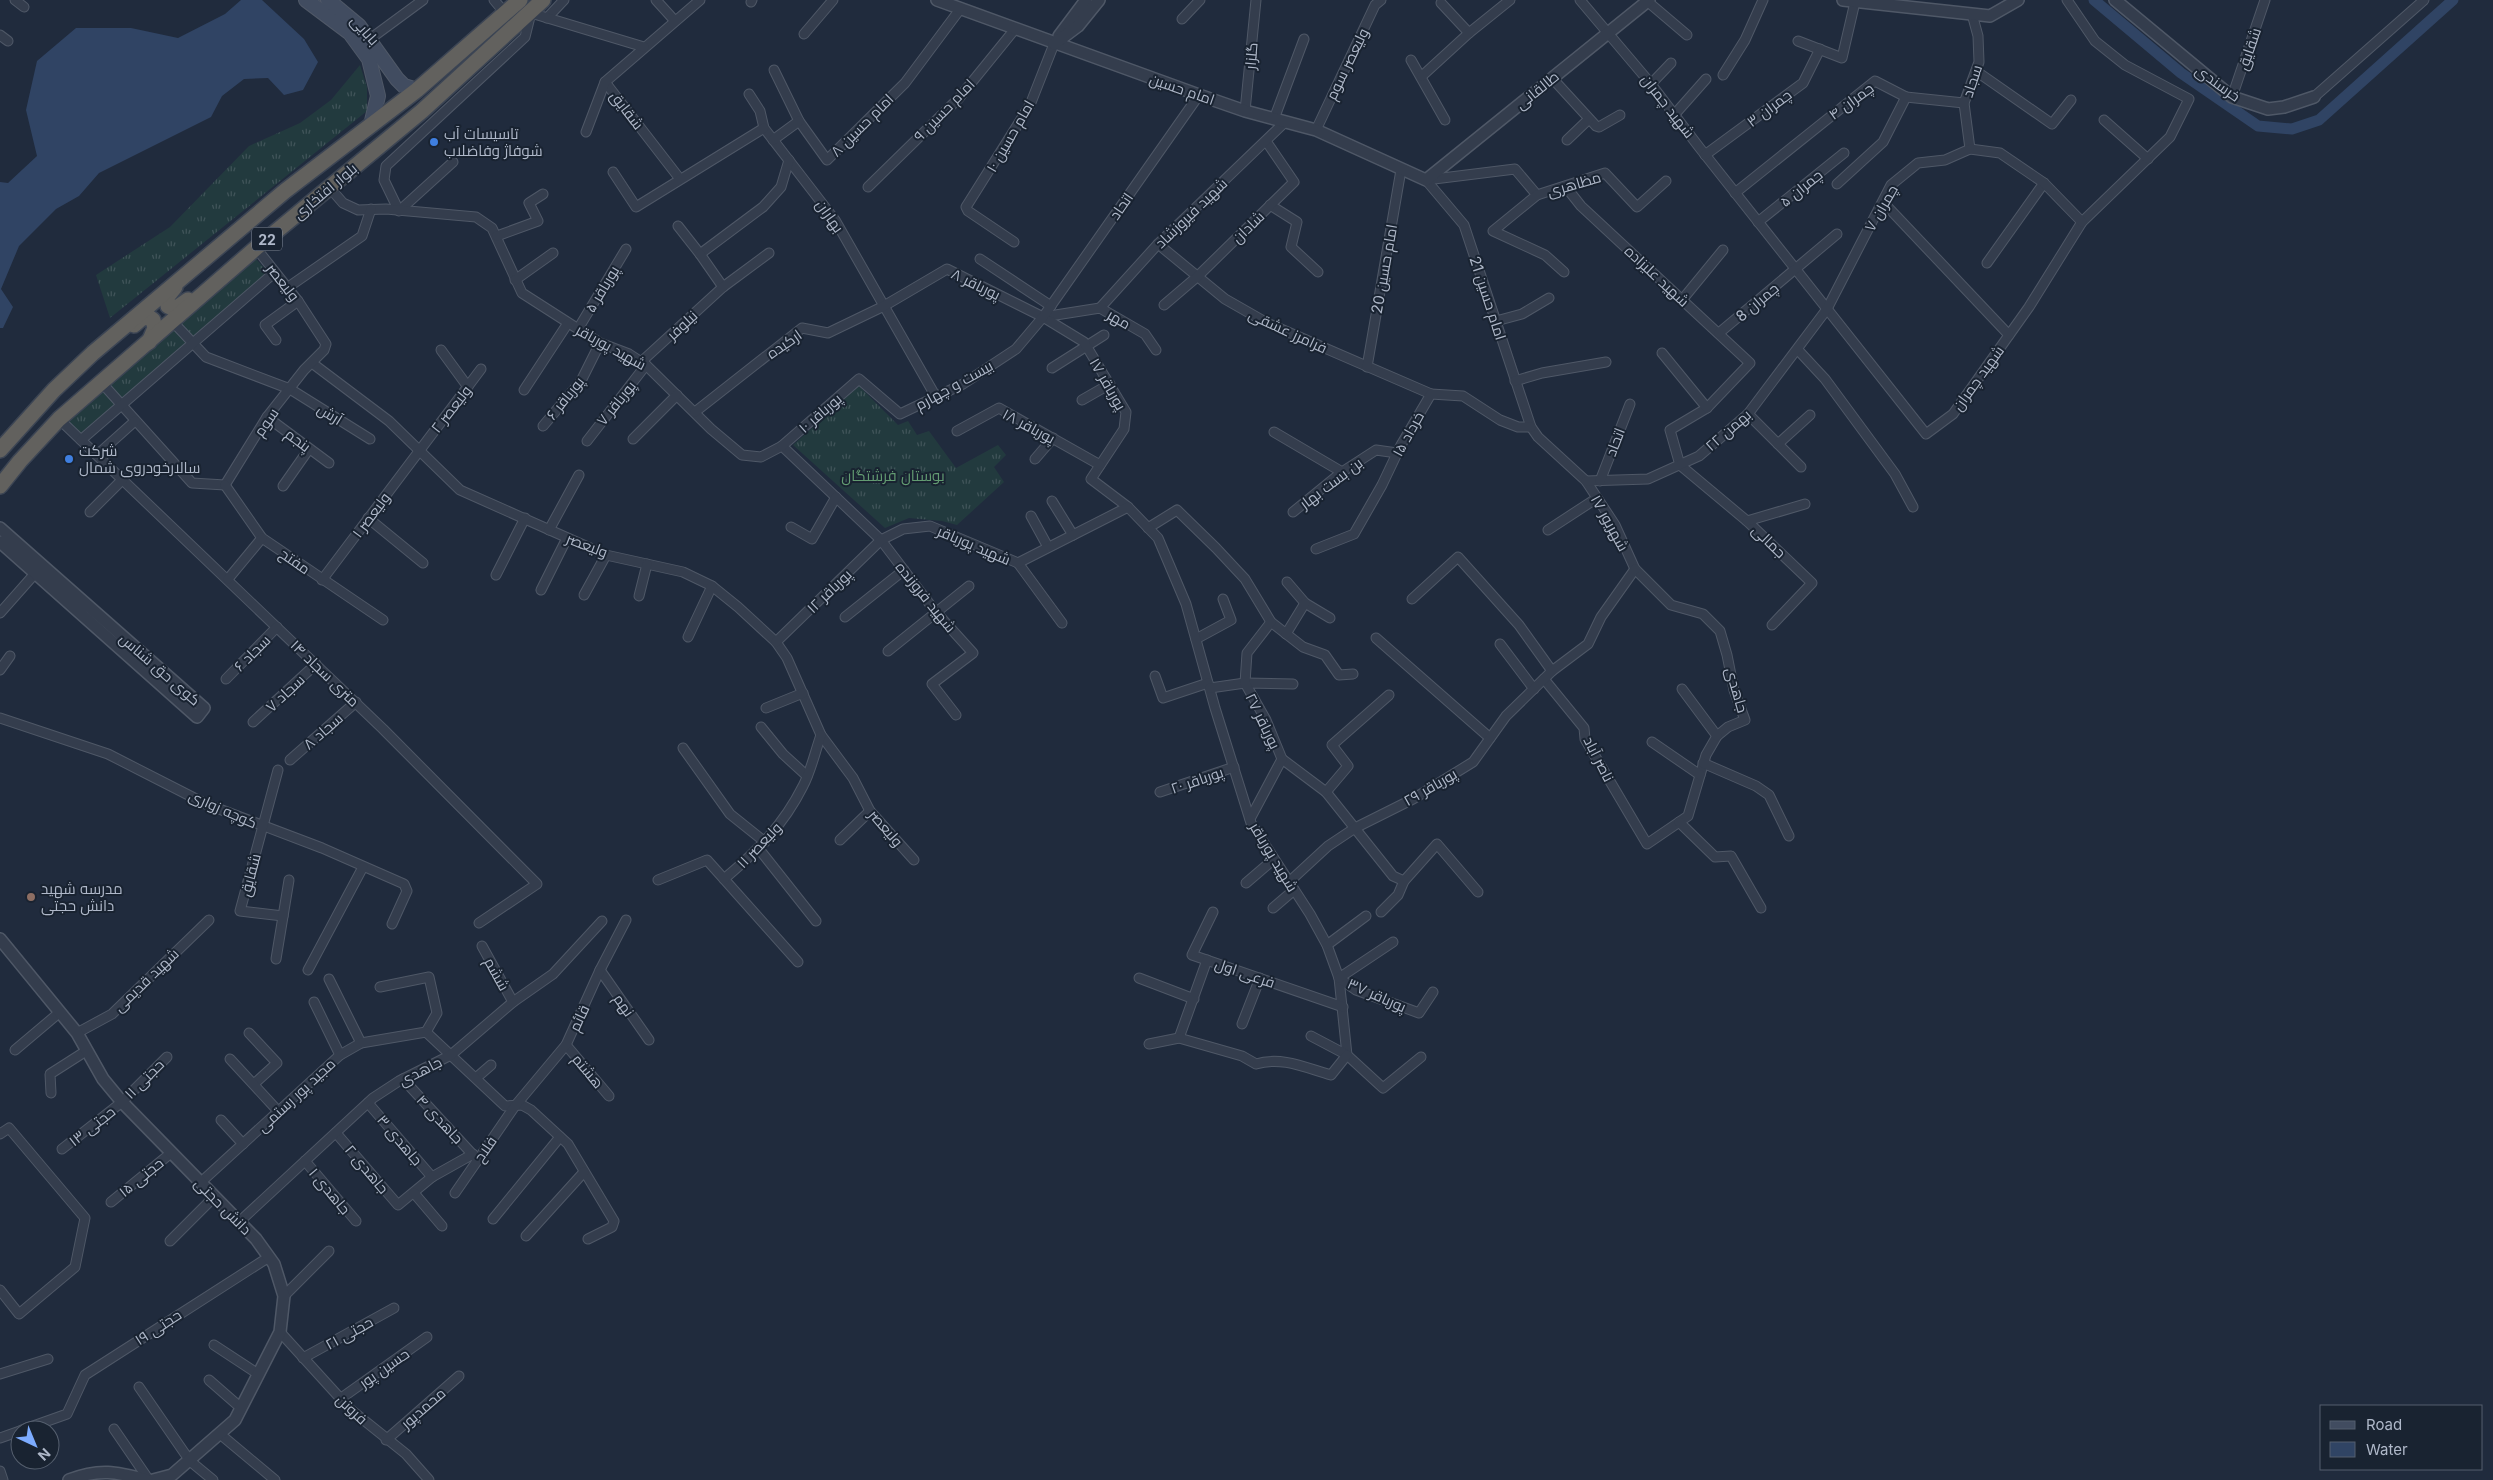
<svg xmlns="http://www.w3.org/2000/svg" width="2493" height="1480" viewBox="0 0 2493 1480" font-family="Inter,Cairo,sans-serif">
<defs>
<pattern id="grass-tufts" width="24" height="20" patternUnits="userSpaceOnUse" patternTransform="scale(1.25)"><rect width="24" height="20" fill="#223a3e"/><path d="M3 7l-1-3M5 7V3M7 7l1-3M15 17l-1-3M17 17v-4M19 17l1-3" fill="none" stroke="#405459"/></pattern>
</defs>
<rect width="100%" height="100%" fill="#202b3d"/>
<g fill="url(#grass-tufts)">
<polygon points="360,65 367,87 367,111 110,318 96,275 170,227 249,146 300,123 331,100"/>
<polygon points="256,259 269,273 82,438 63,420"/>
<polygon points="859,386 898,425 908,421 917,435 929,431 956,468 998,445 1006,455 994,467 1004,482 957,525 942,521 909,518 885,528 793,445"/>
</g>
<polygon fill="#304464" points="241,0 262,0 304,39 318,62 303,90 284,95 268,78 244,79 222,96 211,117 99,173 79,196 56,209 19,246 1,289 13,307 3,328 0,328 0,182 8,183 37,156 26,110 37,61 76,28 131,28 178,38 225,14"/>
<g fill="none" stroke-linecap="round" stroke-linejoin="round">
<polyline stroke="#304464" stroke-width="11" points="2094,0 2181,73 2258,126 2292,129 2319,120 2453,0"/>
<defs>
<g id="minor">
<polyline points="15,0 24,7"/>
<polyline points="494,0 505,13"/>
<polyline points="656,0 675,21"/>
<polyline points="1580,0 1651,84 1699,147 1926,434 1953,414 2029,307 2082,222 2170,137 2189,99 2125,65 2095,41 2067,0"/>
<polyline points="1647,1 1687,35"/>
<polyline points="751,2 752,0"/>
<polyline points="1441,3 1469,33"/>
<polyline points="547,18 564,0"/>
<polyline points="1182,19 1200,0"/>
<polyline points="804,34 833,0"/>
<polyline points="0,35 8,41"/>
<polyline points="370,39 423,0"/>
<polyline points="1798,41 1842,58 1855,2"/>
<polyline points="1411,60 1445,120"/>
<polyline points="774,70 799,121 827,160 905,83 961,8"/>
<polyline points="1976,71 2052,124 2071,100"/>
<polyline points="1723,75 1745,40 1763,0"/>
<polyline points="1422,76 1469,33 1510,0"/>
<polyline points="1552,78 1596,126 1599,127 1620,115"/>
<polyline points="605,82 680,179"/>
<polyline points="1651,84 1671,63"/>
<polyline points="749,94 760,111 764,128 835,220 936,397"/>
<polyline points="1906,97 1964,103"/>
<polyline points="2232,97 2265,0"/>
<polyline points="2314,97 2424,0"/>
<polyline points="1245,111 1256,0"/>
<polyline points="1675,114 1706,79"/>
<polyline points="1274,119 1304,39"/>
<polyline points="2104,120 2148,159"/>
<polyline points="1316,130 1375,5 1381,0"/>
<polyline points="586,132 605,82 700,0"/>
<polyline points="773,140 799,121"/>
<polyline points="1567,140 1589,119"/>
<polyline points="1970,149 1964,103 1979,62 1978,36 1972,14"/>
<polyline points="1705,155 1803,83 1820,49"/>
<polyline points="453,162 399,211 384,180 386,166 525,37 531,13 644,47"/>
<polyline points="613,172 636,207 764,128"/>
<polyline points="1426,180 1464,225 1531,427 1538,437 1586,481 1615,525 1635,569 1671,605 1703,614 1720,631 1727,655 1734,690 1745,720 1728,727 1717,736 1706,755 1688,816 1647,844 1585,739 1584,728 1544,679"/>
<polyline points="1426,180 1515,169 1537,195"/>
<polyline points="868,187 959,98 1015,29"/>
<polyline points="1566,187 1581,206 1750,363 1707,408 1670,430 1680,465 1747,521 1812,583 1772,625"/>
<polyline points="330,188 343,203 358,210 386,209 476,217 492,228 522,293 600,343 629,354 646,365 711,429 742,455 761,457 782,446 881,540 935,611 973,653 932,684 956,715"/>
<polyline points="1735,193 1875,81 1906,97 1883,142 1837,184"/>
<polyline points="1883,202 2009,335"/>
<polyline points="1270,205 1297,222 1291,247 1318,272"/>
<polyline points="1758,222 1844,153"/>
<polyline points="678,226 700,254 763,207 781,187 789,160"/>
<polyline points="497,236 538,221 529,203 543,194"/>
<polyline points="1014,242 968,211 966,207 1030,105 1054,44"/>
<polyline points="1158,244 1225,299 1267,323 1431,394"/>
<polyline points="700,254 723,287"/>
<polyline points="980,259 1051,306"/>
<polyline points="1987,263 2044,183"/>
<polyline points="1564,272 1545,255 1493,231 1537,195 1605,173 1637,207 1666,181"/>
<polyline points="515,280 553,253"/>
<polyline points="287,288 362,236 371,209"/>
<polyline points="1682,300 1723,250"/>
<polyline points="1164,305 1198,276 1294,182 1266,141"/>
<polyline points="1100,308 1158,244 1285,122"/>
<polyline points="1043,317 1100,308 1145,334 1156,350"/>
<polyline points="1496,321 1522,314 1549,298"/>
<polyline points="173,322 206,357 290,389 370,439"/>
<polyline points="578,329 626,249"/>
<polyline points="1719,333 1837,234"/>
<polyline points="276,340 265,325 298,301"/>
<polyline points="441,350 468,387"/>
<polyline points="1798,350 1825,379 1895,474 1913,507"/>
<polyline points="1662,353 1707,408"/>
<polyline points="641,362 723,287 769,253"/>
<polyline points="312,363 389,421 460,490 606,555 683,572 712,586 738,607 776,642 787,658 821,735 853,778 870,811 914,860"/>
<polyline points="1367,367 1401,170"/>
<polyline points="1052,368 1104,335"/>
<polyline points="1515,381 1542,373 1606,362"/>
<polyline points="101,382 192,483 225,485"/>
<polyline points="524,390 568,323"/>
<polyline points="1082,400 1110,384"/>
<polyline points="695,412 802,328 828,333 884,306 947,269 1043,317 1084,342 1126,412 1124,429 1091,479 1128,507"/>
<polyline points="1748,414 1801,467"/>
<polyline points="267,417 329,463"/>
<polyline points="59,419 383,729 537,884 479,923"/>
<polyline points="543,426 581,381 600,343"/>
<polyline points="957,431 999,408 1100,465"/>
<polyline points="1274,432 1342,472"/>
<polyline points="633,439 677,395"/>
<polyline points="81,440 275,272"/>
<polyline points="587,441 646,365"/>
<polyline points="1778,444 1810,415"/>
<polyline points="782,446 859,379 900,414 963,384 1016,349 1043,317 1199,95"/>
<polyline points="97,455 135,421"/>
<polyline points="1035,459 1053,438"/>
<polyline points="1586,481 1648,479 1699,456 1748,414 1827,309 1891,185 1918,163 1945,160 1970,149 2000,153 2044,183 2082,222"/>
<polyline points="1600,481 1630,404"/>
<polyline points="225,485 267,417 304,370 324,350 326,344 298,301 256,248"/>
<polyline points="225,485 262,538 383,620"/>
<polyline points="283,486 309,449"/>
<polyline points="1052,501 1073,535"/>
<polyline points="90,512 123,479"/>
<polyline points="1293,512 1342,472 1376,450 1397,453"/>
<polyline points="1031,516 1048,547"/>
<polyline points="368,518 423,563"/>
<polyline points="1747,521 1805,504"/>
<polyline points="791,527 812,539 836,497"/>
<polyline points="1148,528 1177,510 1216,548 1245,579 1271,622 1303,647 1325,655 1339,675 1353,674"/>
<polyline points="549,530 579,475"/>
<polyline points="1548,530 1597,498"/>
<polyline points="1316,549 1354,534 1382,485 1401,445 1431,394 1463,396 1500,420 1518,427 1531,427"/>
<polyline points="1018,563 1062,623"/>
<polyline points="496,575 525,518"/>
<polyline points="228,579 262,538"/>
<polyline points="322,580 481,369"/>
<polyline points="1287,582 1305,603 1330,618"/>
<polyline points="541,590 567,538"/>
<polyline points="584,595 606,555"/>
<polyline points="639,596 647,564"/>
<polyline points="1412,599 1458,557 1519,625 1552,671"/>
<polyline points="0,613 39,569"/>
<polyline points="845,617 904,570"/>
<polyline points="1286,634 1305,603"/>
<polyline points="688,637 712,586"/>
<polyline points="1376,638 1490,738"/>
<polyline points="1196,639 1231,620 1223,599"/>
<polyline points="776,642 881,540 903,529 930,526 1018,563 1128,507 1158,538 1186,604 1215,708 1251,823 1310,914 1327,945 1339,978 1347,1055"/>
<polyline points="1500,644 1534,689"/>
<polyline points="888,651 969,586"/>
<polyline points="0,670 10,656"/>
<polyline points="1155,676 1163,698 1208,683"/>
<polyline points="226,679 277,627"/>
<polyline points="1210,688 1245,683 1293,684"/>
<polyline points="1682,689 1717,736"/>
<polyline points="766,708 803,693"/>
<polyline points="0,718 108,754 206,804 322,848 404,884 407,891 392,924"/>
<polyline points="253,722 316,664"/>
<polyline points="761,727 783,754 807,776"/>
<polyline points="1652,742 1700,775"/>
<polyline points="683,748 730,814 765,842"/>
<polyline points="1282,759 1326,792 1393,876 1404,881"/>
<polyline points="290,760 356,702"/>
<polyline points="1703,763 1756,786 1769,795 1789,836"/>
<polyline points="278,770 240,911 283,916"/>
<polyline points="1160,792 1234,767"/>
<polyline points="1326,792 1348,766 1332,745 1389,695"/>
<polyline points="1250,819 1282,759 1266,720 1245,683 1247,653 1271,622"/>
<polyline points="1679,822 1715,857 1731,856 1761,908"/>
<polyline points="840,840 870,811"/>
<polyline points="759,849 816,921"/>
<polyline points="724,879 798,962"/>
<path d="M658,880L707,860L724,879C757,851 783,826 803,786C811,771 815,752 821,735"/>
<polyline points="1289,882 1328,846 1355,828 1413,799 1473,762 1506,716 1552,671 1588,644 1601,617 1635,569"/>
<polyline points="1246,883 1274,859"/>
<polyline points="1273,908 1294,890"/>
<polyline points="1213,912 1192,955 1343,1007"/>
<polyline points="1381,912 1398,895 1404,881 1437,844 1478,892"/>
<polyline points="1327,945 1366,916"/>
<polyline points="482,946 513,1002"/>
<polyline points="276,959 289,880"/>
<polyline points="308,970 363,867"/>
<polyline points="600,970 649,1040"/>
<polyline points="1139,978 1194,999"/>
<polyline points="1339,978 1356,990 1419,1013 1433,992"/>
<polyline points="1339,978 1393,942"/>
<polyline points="329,979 361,1043"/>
<polyline points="380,987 429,977 437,1013 426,1032"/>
<polyline points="314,1002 340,1055"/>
<polyline points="1242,1024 1260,978"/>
<polyline points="77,1033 112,1014 209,920"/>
<polyline points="249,1033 277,1063 254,1084"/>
<polyline points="1311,1036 1347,1055 1383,1088 1421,1057"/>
<polyline points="1179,1038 1207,960"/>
<path d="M1149,1044L1179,1038L1242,1056L1256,1064C1282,1056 1306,1068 1331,1075L1347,1055"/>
<polyline points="566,1045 609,1096"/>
<polyline points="15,1050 60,1012"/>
<polyline points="230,1059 278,1111"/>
<polyline points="476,1078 491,1065"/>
<polyline points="403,1079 475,1157"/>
<polyline points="51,1093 50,1074 86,1051"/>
<polyline points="368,1103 432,1177"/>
<polyline points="221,1120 243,1144"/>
<polyline points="336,1133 398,1205 432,1177 473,1154"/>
<polyline points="0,1134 9,1128 85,1218 75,1267 19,1314 0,1290"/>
<polyline points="62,1149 122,1102 167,1057"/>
<polyline points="305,1161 356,1221"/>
<polyline points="200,1183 340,1055 361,1043 426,1032 505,1106 522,1105 531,1110 568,1144 614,1221 612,1227 588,1239"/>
<polyline points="414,1193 442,1226"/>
<polyline points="455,1193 515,1106 566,1045 600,970 626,920"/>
<polyline points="111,1202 171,1153"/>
<polyline points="493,1219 560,1137"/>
<polyline points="239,1222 373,1098 399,1081 451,1055 513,1002 553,974 602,921"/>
<polyline points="526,1236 584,1172"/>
<polyline points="170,1241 214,1197"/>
<polyline points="284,1296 329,1251"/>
<polyline points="280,1332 350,1409 406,1454 429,1480"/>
<polyline points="214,1345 258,1374"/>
<polyline points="303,1358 394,1308"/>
<polyline points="0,1374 48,1359"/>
<polyline points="209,1380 241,1408"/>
<polyline points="139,1387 190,1461 213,1480"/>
<polyline points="340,1399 427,1337"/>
<polyline points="114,1429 149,1480"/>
<polyline points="22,1430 67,1414 85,1375 269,1257"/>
<polyline points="220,1434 275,1480"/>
<polyline points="0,1438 20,1431"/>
<polyline points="386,1440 459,1376"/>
<polyline points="0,1471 3,1480"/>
</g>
<g id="tertiary">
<polyline points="937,0 1199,95 1245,111 1316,130 1426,180 1649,0"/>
<polyline points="1843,0 1990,16 2018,0"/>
<polyline points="2115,0 2232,97 2268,109 2284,107 2314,97"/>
<polyline points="1059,36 1086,0"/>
<polyline points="1054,44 1078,26 1099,0"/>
<polyline points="0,528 204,708 197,717 0,542"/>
<polyline points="0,939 77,1033 103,1079 122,1102 256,1239 274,1264 284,1296 280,1332 235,1420 172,1475 153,1480"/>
<path d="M69,1480C100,1468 116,1472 147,1480"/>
</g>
<g id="secondary">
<polyline points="306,0 350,33 369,59 378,96 371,125"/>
<polyline points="328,0 359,26 397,79 404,86 417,90"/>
</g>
<g id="trunk">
<polyline points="175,287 167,297 168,306 175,309 188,300"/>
<polyline points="134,325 142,318 149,317 153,320 155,328 149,342"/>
<polyline points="0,450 54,390 93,353 285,191 417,90 520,0"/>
<polyline points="0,486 20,461 59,419 256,248 422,111 543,0"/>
</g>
</defs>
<use href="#minor" stroke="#4f5867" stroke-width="11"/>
<use href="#tertiary" stroke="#4f5867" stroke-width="14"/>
<use href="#secondary" stroke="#4f5867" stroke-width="16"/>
<use href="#trunk" stroke="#3c4554" stroke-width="18"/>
<use href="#minor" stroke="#343d4d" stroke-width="9"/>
<use href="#tertiary" stroke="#343d4d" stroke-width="11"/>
<use href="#secondary" stroke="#414c60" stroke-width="14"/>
<use href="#trunk" stroke="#62615e" stroke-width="15"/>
</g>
<g fill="#3f7fe0" stroke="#192331" stroke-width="2">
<circle cx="434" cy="142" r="5"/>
<circle cx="69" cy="459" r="5"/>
</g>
<circle fill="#8d6e63" stroke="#192331" stroke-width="2" cx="31" cy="897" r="5"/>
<g text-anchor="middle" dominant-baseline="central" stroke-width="4" stroke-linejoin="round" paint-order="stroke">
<rect fill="#192331" stroke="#828b9b" stroke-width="1" x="252" y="227.5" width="30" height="23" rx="4"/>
<g font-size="14" font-weight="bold" fill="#afb8c9">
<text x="267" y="239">22</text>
</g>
<g font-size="15" fill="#afb8c9" stroke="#192331">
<text transform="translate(365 30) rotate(48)">بابایی</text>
<text transform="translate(2249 49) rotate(-71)">شقایق</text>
<text transform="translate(1251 56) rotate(-85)">گلزار</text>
<text transform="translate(1347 64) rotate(-64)">ولیعصر سوم</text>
<text transform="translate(1972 81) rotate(-72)">سجاد</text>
<text transform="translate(2218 83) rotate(36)">خرسندی</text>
<text transform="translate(1182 89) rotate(19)">امام حسین</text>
<text transform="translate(1537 90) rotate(-39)">طالقانی</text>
<text transform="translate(1851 101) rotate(-36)">چمران ۴</text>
<text transform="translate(1668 106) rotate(52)">شهید چمران</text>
<text transform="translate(1769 108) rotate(-37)">چمران ۳</text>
<text transform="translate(627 110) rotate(52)">شقایق</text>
<text transform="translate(944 110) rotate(-46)">امام حسین ۹</text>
<text transform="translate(862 125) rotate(-45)">امام حسین ۸</text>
<text transform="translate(1010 136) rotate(-60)">امام حسین ۱۰</text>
<text transform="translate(1574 184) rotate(-16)">مظاهری</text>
<text transform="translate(1801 188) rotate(-39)">چمران ۵</text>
<text transform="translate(325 191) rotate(-40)">بلوار افتخاری</text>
<text transform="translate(1121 206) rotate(-55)">اتحاد</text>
<text transform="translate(1881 208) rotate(-60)">چمران ۷</text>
<text transform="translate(1191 213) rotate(-44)">شهید فیروزشاد</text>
<text transform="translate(830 216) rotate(55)">بهاران</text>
<text transform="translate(1248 227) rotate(-44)">شادان</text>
<text transform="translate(1384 269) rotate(-80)">امام حسین 20</text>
<text transform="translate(1657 276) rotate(43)">شهید علیزاده</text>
<text transform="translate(283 282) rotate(52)">ولیعصر</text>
<text transform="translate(976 284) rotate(26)">پورباقر ۸</text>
<text transform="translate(602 289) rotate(-59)">پورباقر ۵</text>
<text transform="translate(1488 298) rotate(72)">امام حسین 21</text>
<text transform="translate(1757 302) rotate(-40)">چمران 8</text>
<text transform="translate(1119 319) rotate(30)">مهر</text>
<text transform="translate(682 325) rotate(-43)">نیلوفر</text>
<text transform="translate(1288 331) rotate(25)">فرامرز عشقی</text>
<text transform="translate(784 344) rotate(-35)">ارکیده</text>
<text transform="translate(611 347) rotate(29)">شهید پورباقر</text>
<text transform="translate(1978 378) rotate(-54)">شهید چمران</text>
<text transform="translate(1108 384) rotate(60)">پورباقر ۱۷</text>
<text transform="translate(954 385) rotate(-29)">بیست و چهارم</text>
<text transform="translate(565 398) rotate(-51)">پورباقر ۶</text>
<text transform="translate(616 403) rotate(-51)">پورباقر ۷</text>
<text transform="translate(451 409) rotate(-52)">ولیعصر ۲</text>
<text transform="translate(820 413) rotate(-41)">پورباقر ۱۰</text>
<text transform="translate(330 414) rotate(32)">آرش</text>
<text transform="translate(266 422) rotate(-55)">سوم</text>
<text transform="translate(1029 426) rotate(28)">پورباقر ۱۸</text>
<text transform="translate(1728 430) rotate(-41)">۲۲ بهمن</text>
<text transform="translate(1408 434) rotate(-61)">۱۵ خرداد</text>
<text transform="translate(298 440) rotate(37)">پنجم</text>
<text transform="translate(1615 442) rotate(-69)">اتحاد</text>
<text transform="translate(1331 483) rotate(-37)">بن بست بهار</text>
<text transform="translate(371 515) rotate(-53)">ولیعصر ۱</text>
<text transform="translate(1610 523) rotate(61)">۱۷ شهریور</text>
<text transform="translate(1769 541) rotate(44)">جمالی</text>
<text transform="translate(587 545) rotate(21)">ولیعصر</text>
<text transform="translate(974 545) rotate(23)">شهید پورباقر</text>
<text transform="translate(295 561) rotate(35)">مفتح</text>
<text transform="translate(829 591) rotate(-44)">پورباقر ۱۲</text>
<text transform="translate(926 597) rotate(51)">شهید فروزنده</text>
<text transform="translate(252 653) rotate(-45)">سجاد ۶</text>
<text transform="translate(160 669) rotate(41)">کوی حق شناس</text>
<text transform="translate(325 673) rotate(44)">۱۴ متری سجاد</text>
<text transform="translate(1737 690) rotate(74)">جاهدی</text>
<text transform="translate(285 693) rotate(-43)">سجاد ۷</text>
<text transform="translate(1263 721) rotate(64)">پورباقر ۲۷</text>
<text transform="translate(323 731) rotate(-41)">سجاد ۸</text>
<text transform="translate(1599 759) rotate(63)">ناصر آباد</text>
<text transform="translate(1197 780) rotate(-19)">پورباقر ۲۰</text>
<text transform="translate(1430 787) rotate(-30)">پورباقر ۲۹</text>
<text transform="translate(223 809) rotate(24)">کوچه زواری</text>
<text transform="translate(886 828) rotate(49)">ولیعصر</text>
<text transform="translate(759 845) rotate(-46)">ولیعصر ۱۱</text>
<text transform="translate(1274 857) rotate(59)">شهید پورباقر</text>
<text transform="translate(250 875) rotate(-75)">شقایق</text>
<text transform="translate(1245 973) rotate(19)">فرعی اول</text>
<text transform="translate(497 974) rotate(61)">ششم</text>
<text transform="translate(146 980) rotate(-44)">شهید قدیمی</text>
<text transform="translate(1377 995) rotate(24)">پورباقر ۳۷</text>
<text transform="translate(624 1005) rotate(55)">نهم</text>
<text transform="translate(579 1018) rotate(-65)">قائم</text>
<text transform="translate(420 1071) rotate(-27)">جاهدی</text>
<text transform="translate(588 1071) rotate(50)">هشتم</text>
<text transform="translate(144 1079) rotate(-45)">حجتی ۱۱</text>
<text transform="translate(296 1095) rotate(-43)">مجید پور رستمی</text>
<text transform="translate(440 1119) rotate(47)">جاهدی ۴</text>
<text transform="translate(92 1126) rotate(-38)">حجتی ۱۳</text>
<text transform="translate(400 1140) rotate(50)">جاهدی ۳</text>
<text transform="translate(485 1149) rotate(-55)">فلاح</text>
<text transform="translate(367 1169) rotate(50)">جاهدی ۲</text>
<text transform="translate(141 1177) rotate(-39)">حجتی ۱۵</text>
<text transform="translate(330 1191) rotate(50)">جاهدی ۱</text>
<text transform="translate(223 1206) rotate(45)">دانش حجتی</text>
<text transform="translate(158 1327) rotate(-33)">حجتی ۱۹</text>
<text transform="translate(349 1333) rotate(-29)">حجتی ۲۱</text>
<text transform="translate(384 1368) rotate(-35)">حسین پور</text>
<text transform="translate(423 1408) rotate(-41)">محمدپور</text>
<text transform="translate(352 1409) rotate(43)">فروتن</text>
</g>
<g font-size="15" fill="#afb8c9" stroke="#192331" text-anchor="start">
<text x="444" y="133">تاسیسات آب<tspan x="444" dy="17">شوفاژ وفاضلاب</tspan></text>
<text x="79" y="450">شرکت<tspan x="79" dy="17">سالارخودروی شمال</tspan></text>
<text x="41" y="888">مدرسه شهید<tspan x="41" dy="17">دانش حجتی</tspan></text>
</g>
<g font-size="15" fill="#639c72" stroke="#192331">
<text x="893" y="475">بوستان فرشتگان</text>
</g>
</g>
<rect x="2320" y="1405" width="162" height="65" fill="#192331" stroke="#555f6e"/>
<rect x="2330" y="1421" width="25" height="8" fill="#414c60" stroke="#555f6e"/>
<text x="2366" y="1430" font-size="15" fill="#afb8c9">Road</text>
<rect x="2330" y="1442" width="25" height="15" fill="#304464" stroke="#555f6e"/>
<text x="2366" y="1455" font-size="15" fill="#afb8c9">Water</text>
<g transform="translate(35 1445) rotate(136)"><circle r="24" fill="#192331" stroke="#555f6e"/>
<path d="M0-4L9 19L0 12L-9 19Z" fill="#7dacff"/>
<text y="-8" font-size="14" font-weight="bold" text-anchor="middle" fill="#afb8c9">N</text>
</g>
</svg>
